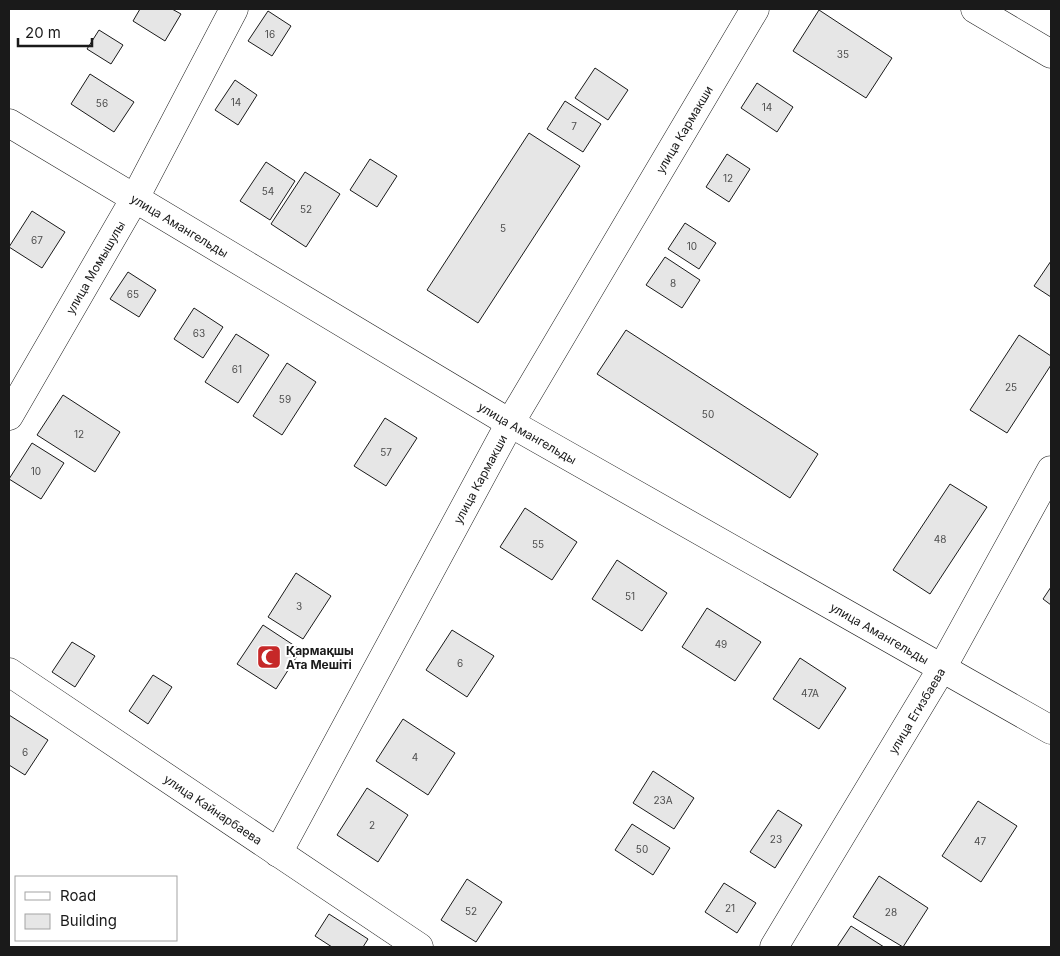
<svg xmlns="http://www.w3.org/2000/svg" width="1060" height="956" viewBox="0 0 1060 956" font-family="Inter,sans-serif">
<rect width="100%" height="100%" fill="#fff"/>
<g fill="#e6e6e6" stroke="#1a1a1a">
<polygon points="140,9 172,9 181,14 165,41 133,21"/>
<polygon points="819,10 892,58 866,98 793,51"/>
<polygon points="268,11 291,26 272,56 248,41"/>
<polygon points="99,30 123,45 111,64 87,49"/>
<polygon points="595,68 628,90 608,120 575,98"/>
<polygon points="90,74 134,102 114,132 71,104"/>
<polygon points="235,80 257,95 238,125 215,110"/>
<polygon points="757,83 793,107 777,132 741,108"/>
<polygon points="565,101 601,124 583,152 547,129"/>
<polygon points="529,133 580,166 478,323 427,290"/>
<polygon points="727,154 750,169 729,202 706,187"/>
<polygon points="370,159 397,176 377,207 350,190"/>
<polygon points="266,162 295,181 270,220 240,201"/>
<polygon points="305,172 340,194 306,247 271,224"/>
<polygon points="32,211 65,232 42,268 9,247"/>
<polygon points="685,223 716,243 699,269 668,249"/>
<polygon points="665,257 700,280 682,308 646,285"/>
<polygon points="1051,261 1051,297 1034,286"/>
<polygon points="128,272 156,290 139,317 110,299"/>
<polygon points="194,308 223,327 203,358 174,339"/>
<polygon points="626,330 818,454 790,498 597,374"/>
<polygon points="236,334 269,355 238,403 205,382"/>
<polygon points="1019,335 1051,356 1051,365 1007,433 970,410"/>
<polygon points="287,363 316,382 282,435 253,416"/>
<polygon points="63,395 120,432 95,472 37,435"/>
<polygon points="385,418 417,438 386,486 354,466"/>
<polygon points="32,443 64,463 41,499 9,479"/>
<polygon points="950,484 987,507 930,594 893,570"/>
<polygon points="525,508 577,542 552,580 500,547"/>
<polygon points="617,560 667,593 642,631 592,599"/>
<polygon points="296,573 331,596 303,639 268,617"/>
<polygon points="1051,587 1051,605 1043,599"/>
<polygon points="707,608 761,642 735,681 682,647"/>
<polygon points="263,625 301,650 276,689 237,664"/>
<polygon points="452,630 494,656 467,697 426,670"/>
<polygon points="72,642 95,656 75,687 52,672"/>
<polygon points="800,658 846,688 819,729 773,699"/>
<polygon points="153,675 172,687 148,724 129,711"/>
<polygon points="9,715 48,740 25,775 9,765"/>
<polygon points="403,719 455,753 428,795 376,761"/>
<polygon points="653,771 694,798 674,829 633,803"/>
<polygon points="367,788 408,815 378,862 337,835"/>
<polygon points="978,801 1017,826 981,882 942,856"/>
<polygon points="778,810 802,825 775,868 750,852"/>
<polygon points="632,824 670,848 653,875 615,850"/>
<polygon points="879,876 928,908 903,947 853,917"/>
<polygon points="467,879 502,902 476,942 441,920"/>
<polygon points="724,883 756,903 737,933 705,912"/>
<polygon points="329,914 368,939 363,947 332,947 315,936"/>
<polygon points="851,926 884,947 837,947"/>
</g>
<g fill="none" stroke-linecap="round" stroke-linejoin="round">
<defs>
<g id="minor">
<polyline points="975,9 1051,54"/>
<path id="s1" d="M9,123L510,423L1051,730"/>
<path id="s2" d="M9,416L135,198L234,9"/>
<path id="s3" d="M9,672L419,947"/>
<path id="s4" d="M278,853L510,423L755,9"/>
<path id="s5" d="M774,947L942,668L1051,470"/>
</g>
</defs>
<use href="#minor" stroke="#1a1a1a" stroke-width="29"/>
<use href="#minor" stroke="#fff" stroke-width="28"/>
</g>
<defs>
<symbol id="mosque-square" viewBox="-11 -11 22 22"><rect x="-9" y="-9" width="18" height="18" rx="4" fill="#c62828" stroke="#fff"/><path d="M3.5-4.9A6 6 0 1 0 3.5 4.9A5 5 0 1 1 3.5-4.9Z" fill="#fff"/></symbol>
</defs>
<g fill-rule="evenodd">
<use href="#mosque-square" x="255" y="643" width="28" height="28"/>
</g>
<g text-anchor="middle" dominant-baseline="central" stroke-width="4" stroke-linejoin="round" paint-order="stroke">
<g font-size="10" fill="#4d4d4d">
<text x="270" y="34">16</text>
<text x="843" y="54">35</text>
<text x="236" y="102">14</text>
<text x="102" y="103">56</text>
<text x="767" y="107">14</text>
<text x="574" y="126">7</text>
<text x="728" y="178">12</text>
<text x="268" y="191">54</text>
<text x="306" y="209">52</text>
<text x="503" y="228">5</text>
<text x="37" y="240">67</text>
<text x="692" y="246">10</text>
<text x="673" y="283">8</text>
<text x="133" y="294">65</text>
<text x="199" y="333">63</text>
<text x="237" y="369">61</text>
<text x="1011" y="387">25</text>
<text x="285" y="399">59</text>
<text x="708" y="414">50</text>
<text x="79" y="434">12</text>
<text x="386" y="452">57</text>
<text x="36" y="471">10</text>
<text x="940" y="539">48</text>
<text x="538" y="544">55</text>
<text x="630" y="596">51</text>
<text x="299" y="606">3</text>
<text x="721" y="644">49</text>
<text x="460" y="663">6</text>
<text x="810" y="693">47А</text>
<text x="25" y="752">6</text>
<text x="415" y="757">4</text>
<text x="663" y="800">23А</text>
<text x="372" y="825">2</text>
<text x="776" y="839">23</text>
<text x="980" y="841">47</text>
<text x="642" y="849">50</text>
<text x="730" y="908">21</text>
<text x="471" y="911">52</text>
<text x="891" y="912">28</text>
</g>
<g font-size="12" fill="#1a1a1a" stroke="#fff">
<text stroke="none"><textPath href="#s4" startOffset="830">улица Кармакши</textPath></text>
<text stroke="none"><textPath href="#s1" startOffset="199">улица Амангельды</textPath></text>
<text stroke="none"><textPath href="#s2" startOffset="172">улица Момышулы</textPath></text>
<text stroke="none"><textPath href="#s1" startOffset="604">улица Амангельды</textPath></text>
<text stroke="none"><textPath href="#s4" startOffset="425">улица Кармакши</textPath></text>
<text stroke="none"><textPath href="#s1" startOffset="1009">улица Амангельды</textPath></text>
<text stroke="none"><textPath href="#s5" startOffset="276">улица Егизбаева</textPath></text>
<text stroke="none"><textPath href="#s3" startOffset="246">улица Кайнарбаева</textPath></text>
</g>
<g font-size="12" font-weight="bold" fill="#1a1a1a" stroke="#fff" text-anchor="start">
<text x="286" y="650">Қармақшы<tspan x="286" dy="14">Ата Мешіті</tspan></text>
</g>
</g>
<rect width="1060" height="956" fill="none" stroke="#1a1a1a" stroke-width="20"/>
<rect x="15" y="876" width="162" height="65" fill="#ffffff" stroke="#a3a3a3"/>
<rect x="25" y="892" width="25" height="8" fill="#ffffff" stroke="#a3a3a3"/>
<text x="60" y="901" font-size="15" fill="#1a1a1a">Road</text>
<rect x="25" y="914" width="25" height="15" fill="#e6e6e6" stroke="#a3a3a3"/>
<text x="60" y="926" font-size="15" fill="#1a1a1a">Building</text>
<path d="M18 38v8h74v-8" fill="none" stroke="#1a1a1a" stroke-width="2.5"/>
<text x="25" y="38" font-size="15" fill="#1a1a1a" stroke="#ffffff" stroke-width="4" paint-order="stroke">20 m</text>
</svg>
